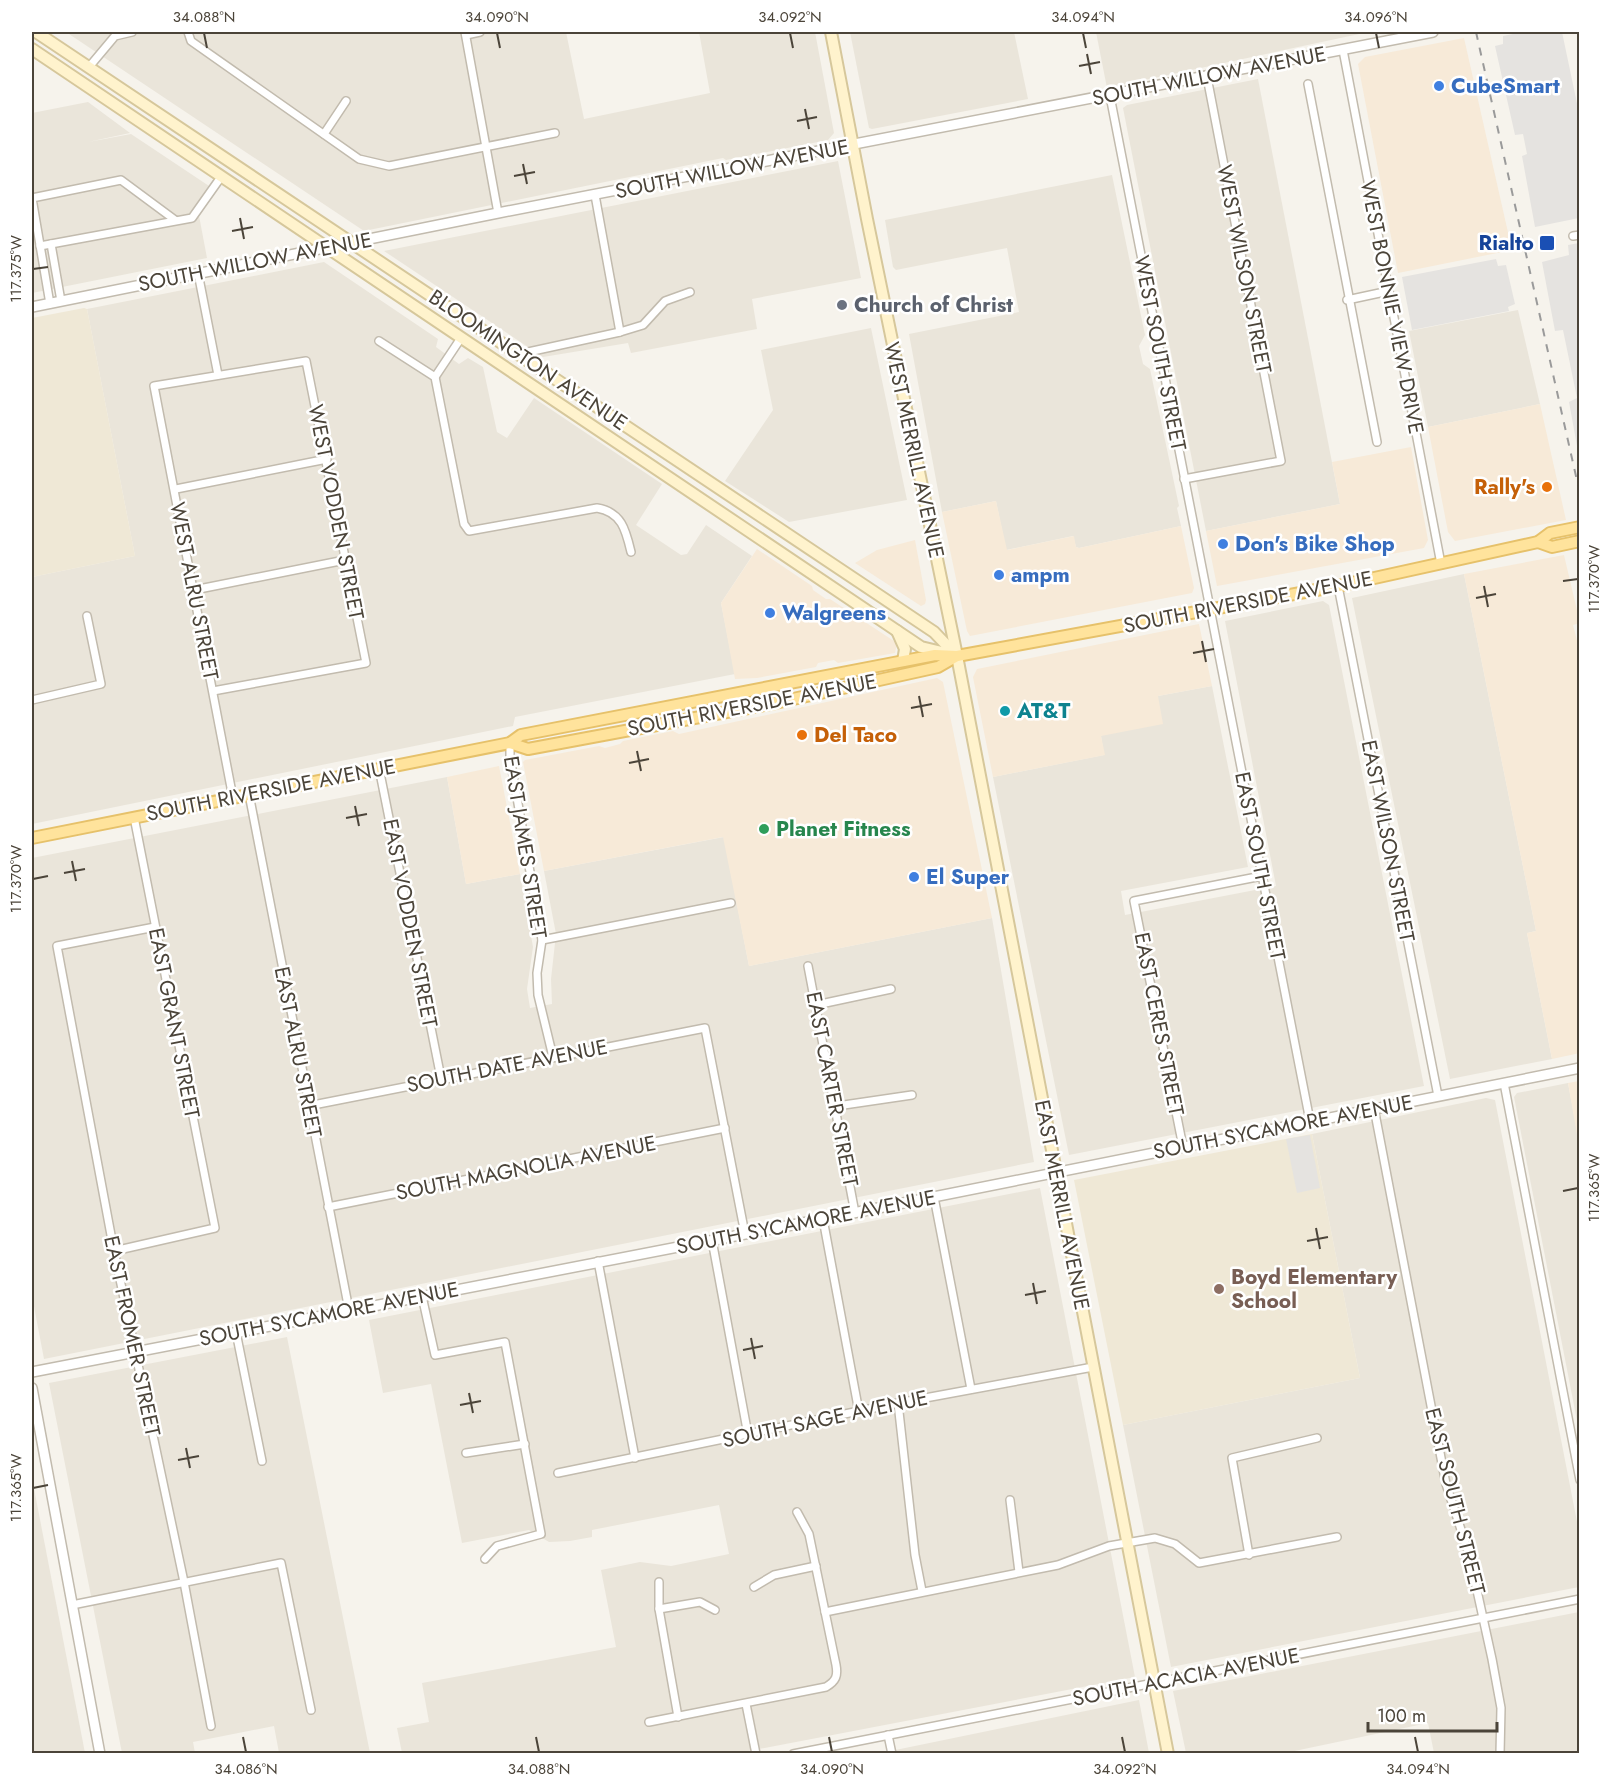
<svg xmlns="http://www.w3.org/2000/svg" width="1611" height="1785" viewBox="0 0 1611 1785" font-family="Jost,sans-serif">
<rect width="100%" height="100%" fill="#f6f3ec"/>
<g fill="#eae5da">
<polygon points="66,32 566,32 584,119 710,93 699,32 815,32 834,133 828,140 726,160 723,158 364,231"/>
<polygon points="850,32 1014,32 1028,99 872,129 869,128"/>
<polygon points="1096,32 1364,32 1364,33 1107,88"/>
<polygon points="1258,79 1340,504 1206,531 1123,108 1127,105"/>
<polygon points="88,102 130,133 88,142 131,134 209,186 197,205 207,258 32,293 32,113"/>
<polygon points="838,161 861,278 752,299 757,329 631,353 628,343 543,357 384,251"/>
<polygon points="1112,175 1145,335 1139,346 1143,364 1150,369 1179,506 1177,508 1181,526 1079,548 1076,547 1073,536 1006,550 996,501 942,512 909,334 1019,312 1007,248 896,270 893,267 885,220"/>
<polygon points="324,262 438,339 436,347 459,364 468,358 483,367 497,432 507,438 534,398 662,484 636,525 681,555 687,554 706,525 752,556 721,603 735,674 515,717 513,726 32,824 32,577 135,556 87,309"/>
<polygon points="1518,310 1540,404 1428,427 1409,331"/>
<polygon points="871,328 907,500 789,522 725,481 773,410 761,350"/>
<polygon points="1464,574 1536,931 1527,933 1552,1059 1450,1079 1352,598"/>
<polygon points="1323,601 1329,605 1424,1086 1069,1155 993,777 1104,755 1101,736 1158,696 1212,686 1248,867 1121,891 1125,915 1276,886 1225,621"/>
<polygon points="447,777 466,884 520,874 533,947 527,989 530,1008 552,1004 551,979 556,934 544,871 724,837 749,966 992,918 1034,1162 44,1359 32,1296 32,858"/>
<polygon points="1568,1083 1580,1146 1579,1431 1514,1097 1517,1093"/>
<polygon points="1486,1098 1495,1100 1579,1532 1579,1587 1171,1667 1123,1425 1360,1378 1312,1134"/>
<polygon points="1040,1188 1135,1677 738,1753 402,1753 397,1728 429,1722 422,1683 616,1647 601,1570 640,1562 671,1566 729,1554 719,1505 592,1530 592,1537 570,1541 549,1542 529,1530 462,1543 431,1384 383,1393 369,1320"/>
<polygon points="287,1337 370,1753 279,1753 274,1726 193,1742 195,1753 122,1753 49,1383"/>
<polygon points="32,1478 85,1753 32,1753"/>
<polygon points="1579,1612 1579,1753 1434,1753 1428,1723 1285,1753 1186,1753 1173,1691"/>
<polygon points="1139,1700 1149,1753 876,1754"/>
</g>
<g fill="#f7ead8">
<polygon points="1464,38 1512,250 1398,273 1358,64 1365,57"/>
<polygon points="1540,404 1566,520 1455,541 1448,532 1428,427"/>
<polygon points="1411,447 1428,540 1424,548 1217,586 1206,531 1340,504 1332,462"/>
<polygon points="996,501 1007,550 1074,536 1076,547 1079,548 1181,526 1194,588 1192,593 970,636 967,631 942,512"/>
<polygon points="915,540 926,600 925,604 921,606 855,563 877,550"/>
<polygon points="757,549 812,586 813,590 826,599 830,599 897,643 895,653 838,663 834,660 818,663 816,667 757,678 735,679 721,603"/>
<polygon points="1564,555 1580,623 1573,625 1580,652 1580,1053 1552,1059 1527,933 1536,931 1464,574"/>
<polygon points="1199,624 1212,686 1158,696 1163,724 1101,736 1105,755 993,777 973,677 977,669"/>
<polygon points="937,678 943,682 992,918 749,966 723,837 544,871 523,762 525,760 599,746 605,748 620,744 623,741 673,731 679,734"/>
<polygon points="499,766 520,874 466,884 447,777"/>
<polygon points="1579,1081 1580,1081 1579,1146 1568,1083"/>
</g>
<g fill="#efe8d6">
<polygon points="84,308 87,309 135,556 32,577 32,318"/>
<polygon points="1312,1134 1360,1378 1123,1425 1074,1180"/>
</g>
<g fill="#e5e3e0">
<polygon points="1523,32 1542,32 1543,34 1562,32 1579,113 1579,218 1535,227 1522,156 1527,154 1523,134 1515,135 1495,46 1503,44 1503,36"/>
<polygon points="1579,243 1580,243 1579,457 1569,402 1577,398 1563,330 1555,331 1542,262 1569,255 1568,245"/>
<polygon points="1496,259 1498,266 1506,265 1515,304 1508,307 1509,311 1412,330 1402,277"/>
<polygon points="1310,1135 1320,1188 1297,1193 1286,1139"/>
</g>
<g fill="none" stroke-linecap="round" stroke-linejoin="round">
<defs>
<g id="minor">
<polyline points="188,32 191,41 359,159 389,166 555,133"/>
<polyline points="465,32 498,213"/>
<polyline points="466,35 480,32"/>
<polyline points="1343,50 1441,564"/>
<polyline points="89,67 115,36 132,32"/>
<polyline points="1308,84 1377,442"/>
<polyline points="1110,96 1310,1121"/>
<polyline points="324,134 346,101"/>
<polyline points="595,195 620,332"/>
<polyline points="1573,236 1580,235"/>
<polyline points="51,244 61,301"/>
<polyline points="40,246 192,218 221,177"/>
<polyline points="198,273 218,375"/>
<polyline points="1347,300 1389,291"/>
<polyline points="50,304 32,198 121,180 175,220"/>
<path d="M379,341L435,377L464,524L469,531L597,508C622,512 626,531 631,552"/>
<polyline points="519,354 620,332 643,325 665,301 690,292"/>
<polyline points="435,377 461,338"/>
<polyline points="1184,479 1281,461 1207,77"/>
<polyline points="176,489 327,459"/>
<polyline points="1338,586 1438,1096"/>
<polyline points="194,590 345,560"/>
<polyline points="213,691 366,663 306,361 154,386 233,798"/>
<polyline points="32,700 101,684 87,616"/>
<polyline points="510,743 510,758 542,940 537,973 538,995 553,1057"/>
<polyline points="379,768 441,1078"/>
<polyline points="249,794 349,1310"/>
<polyline points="155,927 57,946 114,1251 184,1582 211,1726"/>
<polyline points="542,940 731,903"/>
<polyline points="808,966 855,1213"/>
<polyline points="816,1005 891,989"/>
<polyline points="1504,1083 1580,1480"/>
<polyline points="308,1106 705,1028 745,1234"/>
<polyline points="837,1106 912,1095"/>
<polyline points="1374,1108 1446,1484 1469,1554 1492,1659 1501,1708 1500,1754"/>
<polyline points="1183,1147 1134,901 1262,876"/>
<polyline points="934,1197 971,1389"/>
<polyline points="328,1207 725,1128"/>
<polyline points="823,1219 859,1412"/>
<polyline points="712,1240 748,1435"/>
<polyline points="114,1251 215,1228 134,817"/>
<polyline points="598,1261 635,1458"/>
<polyline points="422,1296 435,1355 505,1342 541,1534 497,1546 485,1559"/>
<polyline points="236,1332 262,1461"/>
<polyline points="898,1403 915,1555 922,1591"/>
<polyline points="466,1453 525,1444"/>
<polyline points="558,1473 898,1403 1093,1367"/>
<polyline points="1010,1500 1019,1572"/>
<polyline points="1249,1555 1232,1458 1317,1438"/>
<polyline points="659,1582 659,1609 678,1717"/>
<polyline points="754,1587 774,1575 816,1566"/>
<polyline points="72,1605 281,1563 311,1710"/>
<polyline points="659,1609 700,1602 715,1610"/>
<polyline points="825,1612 1058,1565 1109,1546 1155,1538 1175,1544 1199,1563 1337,1537"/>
<polyline points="746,1704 756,1754"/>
<path d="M649,1722L826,1687C836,1681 838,1676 836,1665L809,1534L797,1512"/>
<polyline points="888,1735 892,1754"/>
<polyline points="793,1754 1580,1599"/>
</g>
<g id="tertiary">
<polyline points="32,307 498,213 1433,32"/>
<polyline points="32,1372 823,1219 1580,1068"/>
<polyline points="32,1388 100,1754"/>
</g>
<g id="secondary">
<polyline points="36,32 934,632 957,656"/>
<polyline points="831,32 867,219 957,656 1168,1754"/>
<polyline points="32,49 921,647 946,653"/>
<polyline points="897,631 905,649 903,661"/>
</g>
<g id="primary">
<polyline points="1538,542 1552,547 1580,541"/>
<polyline points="510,743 528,749 775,703 938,667 957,656"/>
<polyline points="32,838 510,743 521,735 935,655 957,656 1338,586 1538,542 1550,533 1580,527"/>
</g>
</defs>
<use href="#minor" stroke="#c2bbae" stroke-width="10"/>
<use href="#tertiary" stroke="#c2bbae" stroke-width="12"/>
<use href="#secondary" stroke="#d6c79b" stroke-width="14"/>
<use href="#primary" stroke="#e6c16a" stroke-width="14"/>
<use href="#minor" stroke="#fff" stroke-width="7"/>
<use href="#tertiary" stroke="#fff" stroke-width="9"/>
<use href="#secondary" stroke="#fff3cd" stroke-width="10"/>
<use href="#primary" stroke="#ffe39c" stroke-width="10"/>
<polyline stroke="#9a9a9a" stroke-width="2" stroke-dasharray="8 8" stroke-linecap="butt" points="1476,32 1580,494"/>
</g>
<path fill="none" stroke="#4b4439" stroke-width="2" d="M204,33L207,48M497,33L500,48M790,33L793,48M1083,33L1086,48M1376,33L1379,48M1087,54L1091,74M1079,66L1100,62M805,109L809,129M797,121L817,117M523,164L527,184M514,176L535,172M240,218L244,239M232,231L253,227M33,269L48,267M1563,581L1578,579M1484,586L1488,607M1476,598L1496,594M1202,641L1206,662M1193,653L1214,649M919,696L923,717M911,708L932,704M637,751L641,771M629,763L649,759M355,806L359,826M346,818L367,814M72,861L76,881M64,873L85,869M33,879L48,876M1563,1191L1578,1188M1316,1228L1320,1249M1307,1241L1328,1237M1033,1283L1037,1304M1025,1295L1046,1291M751,1338L755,1359M743,1350L763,1346M469,1393L473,1413M460,1405L481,1401M186,1448L190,1468M178,1460L199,1456M33,1488L48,1485M243,1737L246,1752M536,1737L539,1752M829,1737L832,1752M1122,1737L1125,1752M1415,1737L1418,1752"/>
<g fill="#3f7fe0" stroke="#fff" stroke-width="2">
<circle cx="1439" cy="86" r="6"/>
<circle cx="1223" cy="544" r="6"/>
<circle cx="999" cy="575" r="6"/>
<circle cx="770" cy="613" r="6"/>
<circle cx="914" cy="877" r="6"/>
</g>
<rect fill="#1a4fb4" stroke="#fff" stroke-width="2" x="1539" y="235" width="16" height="16" rx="3"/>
<circle fill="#6b7280" stroke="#fff" stroke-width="2" cx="842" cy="305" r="6"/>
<g fill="#e8710a" stroke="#fff" stroke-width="2">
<circle cx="1547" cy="487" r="6"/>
<circle cx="802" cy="735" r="6"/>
</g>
<circle fill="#0f9aa8" stroke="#fff" stroke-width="2" cx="1005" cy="711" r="6"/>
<circle fill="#2e9e5b" stroke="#fff" stroke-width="2" cx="764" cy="829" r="6"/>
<circle fill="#8d6e63" stroke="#fff" stroke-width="2" cx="1219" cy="1289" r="6"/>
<g text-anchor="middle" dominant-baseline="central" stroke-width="5" stroke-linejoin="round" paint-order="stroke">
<g font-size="21" fill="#4b4439" stroke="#fff">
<text transform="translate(1209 76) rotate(-11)">SOUTH WILLOW AVENUE</text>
<text transform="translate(732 169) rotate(-11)">SOUTH WILLOW AVENUE</text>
<text transform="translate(255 262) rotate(-11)">SOUTH WILLOW AVENUE</text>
<text transform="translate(1244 269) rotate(79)">WEST WILSON STREET</text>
<text transform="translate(1392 307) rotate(79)">WEST BONNIE VIEW DRIVE</text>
<text transform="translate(1160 353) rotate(79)">WEST SOUTH STREET</text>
<text transform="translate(528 360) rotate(34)">BLOOMINGTON AVENUE</text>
<text transform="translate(914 450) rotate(78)">WEST MERRILL AVENUE</text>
<text transform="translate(336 512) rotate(79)">WEST VODDEN STREET</text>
<text transform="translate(194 591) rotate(79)">WEST ALRU STREET</text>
<text transform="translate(1248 602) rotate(-11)">SOUTH RIVERSIDE AVENUE</text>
<text transform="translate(752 705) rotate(-11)">SOUTH RIVERSIDE AVENUE</text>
<text transform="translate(271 790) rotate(-11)">SOUTH RIVERSIDE AVENUE</text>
<text transform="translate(1388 841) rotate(79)">EAST WILSON STREET</text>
<text transform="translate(525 847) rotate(81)">EAST JAMES STREET</text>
<text transform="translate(1260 866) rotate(79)">EAST SOUTH STREET</text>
<text transform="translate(410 923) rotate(79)">EAST VODDEN STREET</text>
<text transform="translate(174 1023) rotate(79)">EAST GRANT STREET</text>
<text transform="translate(1159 1024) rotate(79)">EAST CERES STREET</text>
<text transform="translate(298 1052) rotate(79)">EAST ALRU STREET</text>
<text transform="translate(507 1066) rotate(-11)">SOUTH DATE AVENUE</text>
<text transform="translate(832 1089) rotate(79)">EAST CARTER STREET</text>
<text transform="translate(1283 1127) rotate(-11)">SOUTH SYCAMORE AVENUE</text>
<text transform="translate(526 1168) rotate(-11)">SOUTH MAGNOLIA AVENUE</text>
<text transform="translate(1062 1205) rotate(79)">EAST MERRILL AVENUE</text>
<text transform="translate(806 1222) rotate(-11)">SOUTH SYCAMORE AVENUE</text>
<text transform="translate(329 1314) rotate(-11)">SOUTH SYCAMORE AVENUE</text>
<text transform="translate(132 1336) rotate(78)">EAST FROMER STREET</text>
<text transform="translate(825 1419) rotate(-12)">SOUTH SAGE AVENUE</text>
<text transform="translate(1455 1501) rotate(76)">EAST SOUTH STREET</text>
<text transform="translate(1186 1677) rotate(-11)">SOUTH ACACIA AVENUE</text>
</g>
<g font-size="21" font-weight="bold" fill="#366cbe" stroke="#fff" text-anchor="start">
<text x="1451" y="86">CubeSmart</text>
<text x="1235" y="544">Don's Bike Shop</text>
<text x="1011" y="575">ampm</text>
<text x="782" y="613">Walgreens</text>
<text x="926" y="877">El Super</text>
</g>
<g font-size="21" font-weight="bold" fill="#164399" stroke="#fff" text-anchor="end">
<text x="1534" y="243">Rialto</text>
</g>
<g font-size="21" font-weight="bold" fill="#5b616d" stroke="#fff" text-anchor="start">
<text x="854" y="305">Church of Christ</text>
</g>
<g font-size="21" font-weight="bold" fill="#c56008" stroke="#fff" text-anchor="end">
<text x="1535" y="487">Rally's</text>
<text x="814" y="735" text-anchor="start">Del Taco</text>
</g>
<g font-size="21" font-weight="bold" fill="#0d838f" stroke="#fff" text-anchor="start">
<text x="1017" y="711">AT&amp;T</text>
</g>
<g font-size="21" font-weight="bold" fill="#27864d" stroke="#fff" text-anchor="start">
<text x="776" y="829">Planet Fitness</text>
</g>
<g font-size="21" font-weight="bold" fill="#785e54" stroke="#fff" text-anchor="start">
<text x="1231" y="1277">Boyd Elementary<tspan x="1231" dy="24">School</tspan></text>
</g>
</g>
<rect width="1611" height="1785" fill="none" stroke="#ffffff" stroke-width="66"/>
<path d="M1368 1722v9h129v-9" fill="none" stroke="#4b4439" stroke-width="3"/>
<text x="1377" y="1722" font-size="18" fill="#4b4439" stroke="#ffffff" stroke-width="4.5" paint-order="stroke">100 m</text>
<rect x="33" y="33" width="1545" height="1719" fill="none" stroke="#4b4439" stroke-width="2"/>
<g font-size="15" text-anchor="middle" fill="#4b4439">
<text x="204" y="22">34.088°N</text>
<text x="497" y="22">34.090°N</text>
<text x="790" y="22">34.092°N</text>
<text x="1083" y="22">34.094°N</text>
<text x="1376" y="22">34.096°N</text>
<text transform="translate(16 269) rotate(-90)" y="5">117.375°W</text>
<text transform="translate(1594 579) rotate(-90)" y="5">117.370°W</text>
<text transform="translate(16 879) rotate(-90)" y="5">117.370°W</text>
<text transform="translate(1594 1188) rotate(-90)" y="5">117.365°W</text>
<text transform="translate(16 1488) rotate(-90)" y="5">117.365°W</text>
<text x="246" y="1774">34.086°N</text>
<text x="539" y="1774">34.088°N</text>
<text x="832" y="1774">34.090°N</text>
<text x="1125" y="1774">34.092°N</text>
<text x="1418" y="1774">34.094°N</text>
</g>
</svg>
